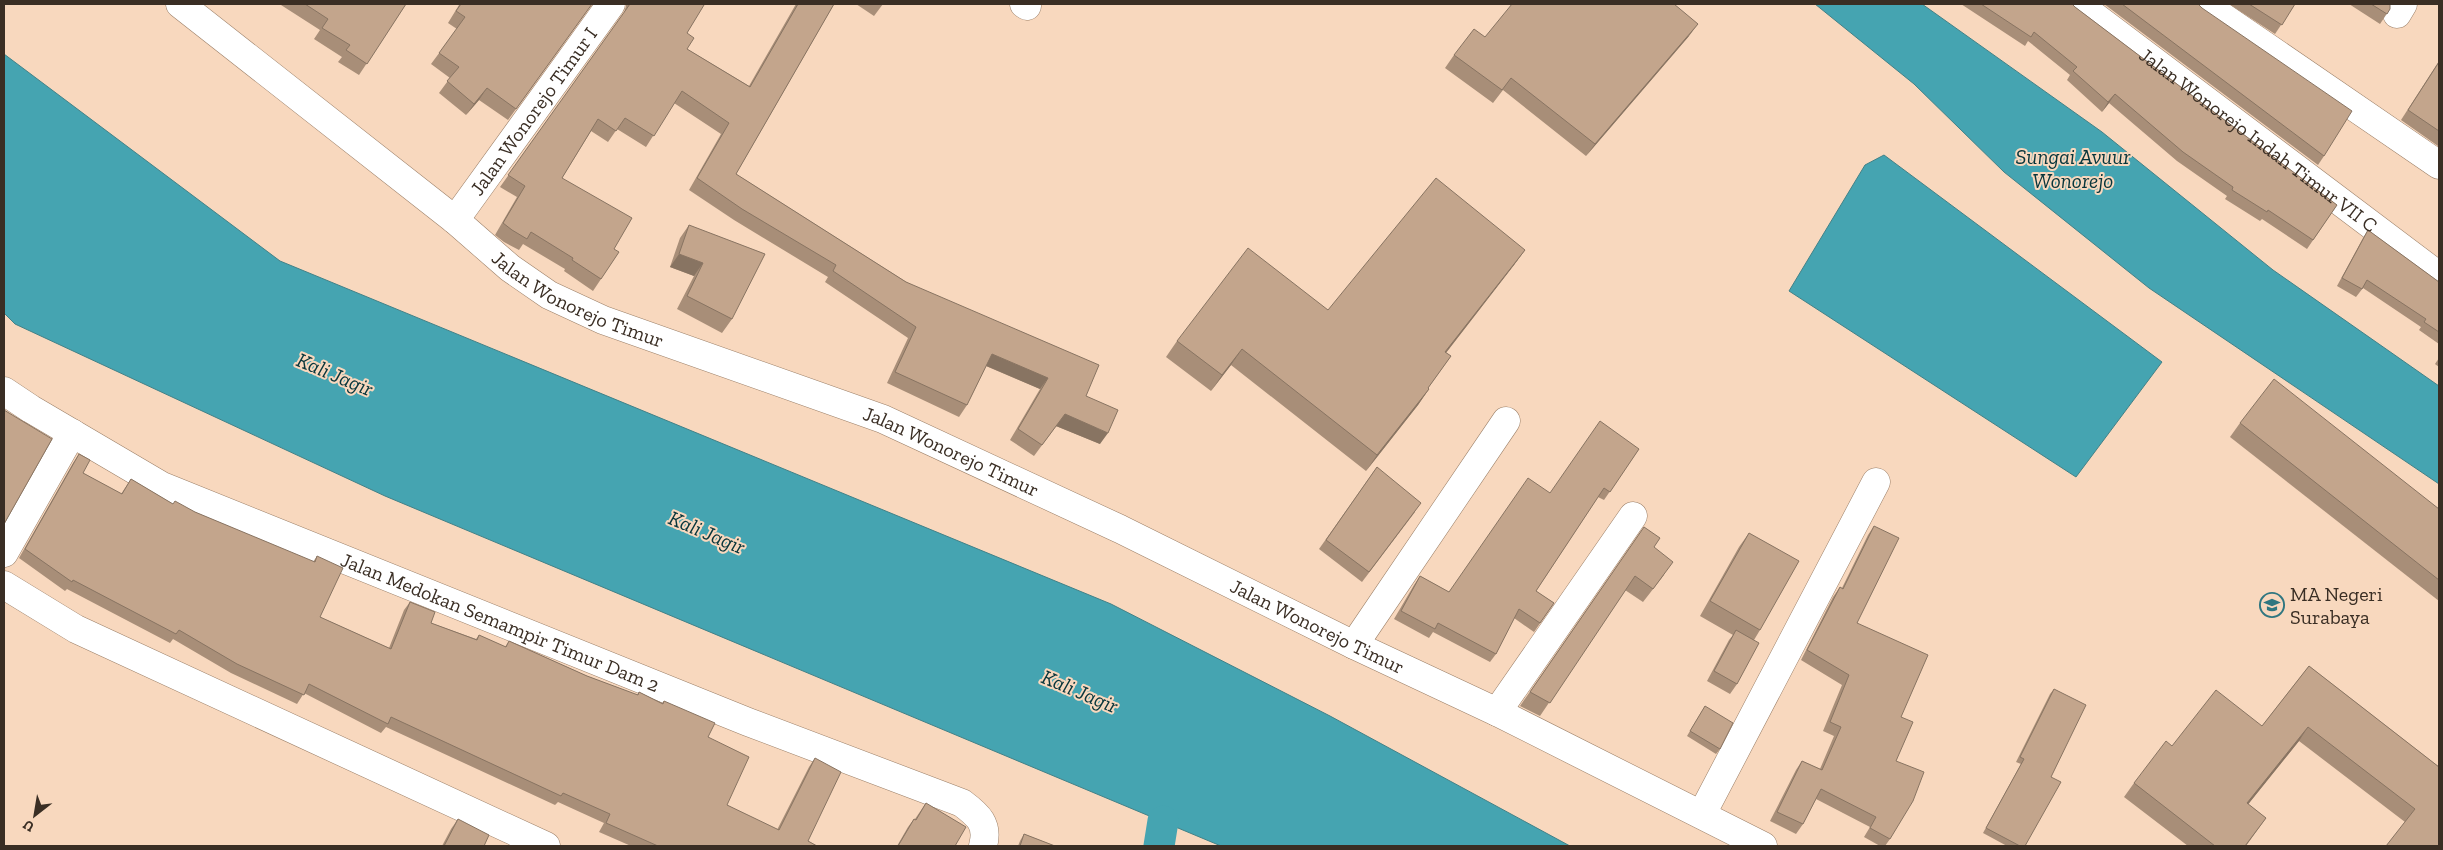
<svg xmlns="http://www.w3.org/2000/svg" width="2443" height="850" viewBox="0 0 2443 850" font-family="'Zilla Slab',serif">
<rect width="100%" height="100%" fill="#f8d8be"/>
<g fill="#45a4b1" stroke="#428187">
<polygon points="1815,4 1922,4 2102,132 2273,270 2439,386 2439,484 2149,288 2004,172 1914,84"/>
<polygon points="4,54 280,261 1111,604 1330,716 1570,846 1221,846 385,496 15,324 4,313"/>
<polygon points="1884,155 2162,362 2076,477 1789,291 1865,165"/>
</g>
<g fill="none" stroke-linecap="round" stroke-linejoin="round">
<polyline stroke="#45a4b1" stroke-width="31" points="1159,846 1163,821"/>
<defs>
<g id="minor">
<path id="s1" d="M180,4L455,220L510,268L549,295L603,320L883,419L1120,529L1354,645L1497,712L1763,846"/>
<polyline points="1024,4 1027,6"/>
<path id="s2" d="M2078,4L2439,276"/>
<polyline points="2204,4 2439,165"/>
<polyline points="2397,14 2403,4"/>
<path id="s3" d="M455,220L611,4"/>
<path id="s4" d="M4,391L31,409L162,486L748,722L962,803C978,815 989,824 983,846"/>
<polyline points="4,553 72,433"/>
<polyline points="4,585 76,629 546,846"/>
<polyline points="1354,645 1506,421"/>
<polyline points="1497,712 1633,516"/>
<polyline points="1702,814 1876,482"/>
</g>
</defs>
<use href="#minor" stroke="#9b7f67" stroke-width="29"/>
<use href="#minor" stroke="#fff" stroke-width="28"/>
</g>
<g fill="#a88e78">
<polygon points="282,4 406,4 359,75 338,62 342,57 314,39 320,30 281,5"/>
<polygon points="457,4 592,4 508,120 479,100 466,115 439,93 450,78 431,64 457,29 448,23 459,5"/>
<polygon points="626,4 702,4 687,33 687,49 749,86 796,4 834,4 736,174 1086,396 1100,444 1056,426 1034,456 1010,440 1040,389 986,366 967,405 959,417 887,383 908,338 825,282 828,277 734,220 689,190 721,134 674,103 646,147 617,129 608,142 591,131 562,178 614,249 601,279 593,291 564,271 565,269 523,244 519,250 504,242 495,235 517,197 500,187 624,13 626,6"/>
<polygon points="856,4 883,4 874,16"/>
<polygon points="1961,4 2072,4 2075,7 2337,205 2307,249 2262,219 2260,221 2225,199 2227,196 2177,161 2109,103 2102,112 2067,80 2070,75 2028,41 2025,46"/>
<polygon points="2104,4 2198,4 2324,156 2318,165"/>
<polygon points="2229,4 2295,4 2275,34"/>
<polygon points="2349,4 2390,4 2390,9 2380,24"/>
<polygon points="1689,36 1586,156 1503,90 1493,103 1445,68 1454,55"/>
<polygon points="2439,61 2439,144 2438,146 2401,120"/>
<polygon points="689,225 732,319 722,333 677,309 694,276 670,267 680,238"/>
<polygon points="2368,230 2439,282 2439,344 2419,330 2421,327 2363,288 2356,297 2337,286 2363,238"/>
<polygon points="1525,250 1514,265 1446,353 1451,356 1428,388 1429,389 1418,405 1366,471 1231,365 1211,391 1166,357 1177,341 1328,310"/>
<polygon points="2439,358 2439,367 2435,364"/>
<polygon points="2240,423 2439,509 2439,601 2230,437"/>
<polygon points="1639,449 1604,500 1598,497 1536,591 1554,603 1534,632 1514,618 1496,654 1490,662 1433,632 1429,638 1394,619 1414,585 1420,576 1449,592 1550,493"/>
<polygon points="79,454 83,473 121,494 131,479 173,504 195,512 313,562 317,556 320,617 389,648 404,610 410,602 431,623 476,639 479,635 505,647 509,641 587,676 637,695 639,692 662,703 664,701 708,737 727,805 777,830 809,767 815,758 808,841 817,846 631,846 599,832 604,823 558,802 555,805 386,727 381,733 304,693 297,704 231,673 173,639 170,643 67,589 65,591 19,558 73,463"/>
<polygon points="1377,467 1415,512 1362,582 1319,549"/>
<polygon points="1874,526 1857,623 1901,717 1896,761 1890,839 1885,846 1880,846 1864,837 1870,827 1816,799 1803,824 1796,834 1770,821 1796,770 1802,761 1820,769 1834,736 1823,731 1842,685 1801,660 1833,597 1840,587 1842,588 1868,535"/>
<polygon points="1644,527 1654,547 1664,575 1643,602 1625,590 1540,716 1520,706"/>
<polygon points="1749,533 1760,630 1754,640 1737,684 1730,694 1707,681 1729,640 1733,635 1700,616 1739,547"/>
<polygon points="2309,666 2439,767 2439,846 2405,822 2299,741 2248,804 2266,818 2246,846 2188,846 2124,797 2134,783 2172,746 2262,726"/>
<polygon points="2054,689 2051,777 2025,846 2007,846 1983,833 2021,764 2016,762 2050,694"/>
<polygon points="1705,706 1720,749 1716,754 1687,736"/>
<polygon points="926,803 955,846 897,846 908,827 914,819 915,819"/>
<polygon points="458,819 484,846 442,846 451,829"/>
<polygon points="1024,834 1055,846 1018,846 1020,841"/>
</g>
<g fill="#887462">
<polygon points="1698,24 1689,36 1586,156 1595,144"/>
<polygon points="487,88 479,100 466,115 474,104"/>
<polygon points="2115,94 2109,103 2102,112 2108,102"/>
<polygon points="1525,250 1514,265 1434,368 1445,352"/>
<polygon points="679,254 703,263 694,276 670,267"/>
<polygon points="1242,349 1231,365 1211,391 1222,375"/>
<polygon points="992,354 1048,378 1040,389 984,365"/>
<polygon points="1429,389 1418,405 1366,471 1377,455"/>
<polygon points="1065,414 1108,433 1100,444 1056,426 1034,456"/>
<polygon points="2308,727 2299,741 2238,817 2247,803"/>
</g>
<g fill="#c3a58c" stroke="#887462">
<polygon points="305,4 406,4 367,64 346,50 350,45 322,28 328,19"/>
<polygon points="461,4 592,4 516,109 487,88 474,104 447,81 459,67 439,53 465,17 456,11"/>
<polygon points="630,4 702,4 704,5 687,33 694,38 687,49 750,87 798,4 834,4 736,174 906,282 1099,365 1086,396 1118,410 1108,433 1065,414 1042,445 1018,429 1048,378 992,354 967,405 895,372 916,327 833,271 836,265 742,209 697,178 729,123 682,91 654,136 625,118 616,131 598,119 562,178 632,218 614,249 619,252 601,279 572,260 573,258 531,232 527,239 512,230 503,223 525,186 508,175"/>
<polygon points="1512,4 1674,4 1698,24 1595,144 1511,78 1502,90 1454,55 1474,29 1485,37"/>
<polygon points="1981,4 2072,4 2075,7 2337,205 2313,240 2268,210 2267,212 2232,190 2233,187 2183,152 2115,94 2108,102 2073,71 2077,67 2034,32 2031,37"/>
<polygon points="2122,4 2198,4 2202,8 2352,111 2324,156"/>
<polygon points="2249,4 2295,4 2282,25"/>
<polygon points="2371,4 2390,4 2390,9 2387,14"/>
<polygon points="2439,62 2439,131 2408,110"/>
<polygon points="1436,178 1525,250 1445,352 1451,356 1428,388 1429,389 1377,455 1242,349 1222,375 1177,341 1248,248 1328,310"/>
<polygon points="689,225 765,254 732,319 687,296 703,263 679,254"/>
<polygon points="2368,230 2439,282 2439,332 2424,322 2426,319 2367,280 2362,289 2342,278"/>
<polygon points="2274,379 2439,509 2439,580 2240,423"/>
<polygon points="4,410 52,439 4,524"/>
<polygon points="1600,421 1639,449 1610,492 1604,488 1536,591 1554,603 1540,623 1519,609 1496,654 1438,623 1435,629 1401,611 1420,576 1449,592 1528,478 1550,493"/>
<polygon points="79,454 90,460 83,473 122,494 131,479 173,504 175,501 195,512 315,562 317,556 343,568 320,617 391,649 410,602 435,612 431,623 477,640 479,635 506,647 509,641 587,676 638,695 639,692 663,704 664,701 715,723 708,737 749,757 727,805 779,830 815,758 841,772 808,841 817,846 658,846 606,823 610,814 563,793 561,796 391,717 388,724 309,684 304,695 237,664 179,630 176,634 73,580 72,582 25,549"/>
<polygon points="1377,467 1421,503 1369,572 1326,540"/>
<polygon points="1874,526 1899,538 1857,623 1928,655 1901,717 1913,722 1896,761 1924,772 1913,801 1890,839 1870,828 1876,817 1821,789 1803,824 1777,812 1802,761 1822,770 1841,727 1830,722 1849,675 1807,650 1840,587 1843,589"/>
<polygon points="1644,527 1660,538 1654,547 1673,562 1653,589 1635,576 1550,703 1530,692"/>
<polygon points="1749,533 1799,561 1760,630 1710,601"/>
<polygon points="1736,630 1759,643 1737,684 1714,671"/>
<polygon points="2309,666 2439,767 2439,846 2386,846 2415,809 2308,727 2247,803 2266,818 2245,846 2215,846 2134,783 2166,741 2172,746 2216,690 2262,726"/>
<polygon points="2054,689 2086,705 2051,777 2061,782 2025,846 2020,846 1986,828 2024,759 2020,757"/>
<polygon points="1705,706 1733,723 1720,749 1690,731"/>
<polygon points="926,803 966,827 955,846 898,846 914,819 916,820"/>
<polygon points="458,819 489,835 484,846 444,846"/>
<polygon points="1024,834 1055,846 1020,846"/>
</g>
<defs>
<symbol id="school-ring" viewBox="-11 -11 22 22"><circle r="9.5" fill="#f8d8be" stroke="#2f7680" stroke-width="1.5"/><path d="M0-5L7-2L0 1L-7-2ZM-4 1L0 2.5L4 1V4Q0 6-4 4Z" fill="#2f7680"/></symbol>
</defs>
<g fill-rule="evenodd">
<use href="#school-ring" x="2258" y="591" width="28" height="28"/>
</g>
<g text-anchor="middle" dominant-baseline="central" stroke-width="4" stroke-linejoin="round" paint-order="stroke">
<g font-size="20" fill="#3a2e24" stroke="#f8d8be">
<text stroke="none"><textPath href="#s3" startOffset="134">Jalan Wonorejo Timur I</textPath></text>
<text stroke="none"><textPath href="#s2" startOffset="226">Jalan Wonorejo Indah Timur VII C</textPath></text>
<text stroke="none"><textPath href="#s1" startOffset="498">Jalan Wonorejo Timur</textPath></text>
<text stroke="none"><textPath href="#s1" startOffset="902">Jalan Wonorejo Timur</textPath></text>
<text stroke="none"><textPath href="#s4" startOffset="549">Jalan Medokan Semampir Timur Dam 2</textPath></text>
<text stroke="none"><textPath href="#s1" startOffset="1308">Jalan Wonorejo Timur</textPath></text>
</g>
<g font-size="20" fill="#3a2e24" stroke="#f8d8be" text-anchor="start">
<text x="2290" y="594">MA Negeri<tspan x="2290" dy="23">Surabaya</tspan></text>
</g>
<g font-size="21" font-style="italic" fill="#07353b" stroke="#f8d8be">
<text x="2073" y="156">Sungai Avuur<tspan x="2073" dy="24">Wonorejo</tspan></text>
<text transform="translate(335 374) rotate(23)">Kali Jagir</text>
<text transform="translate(707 532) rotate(23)">Kali Jagir</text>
<text transform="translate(1080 691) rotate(23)">Kali Jagir</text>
</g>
</g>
<rect width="2443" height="850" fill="none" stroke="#3a2e24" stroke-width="10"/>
<g transform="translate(35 815) rotate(211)" stroke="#f8d8be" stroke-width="4" paint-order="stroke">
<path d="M0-4L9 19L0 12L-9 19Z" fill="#3a2e24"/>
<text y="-8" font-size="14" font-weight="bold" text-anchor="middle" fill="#3a2e24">U</text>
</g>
</svg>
